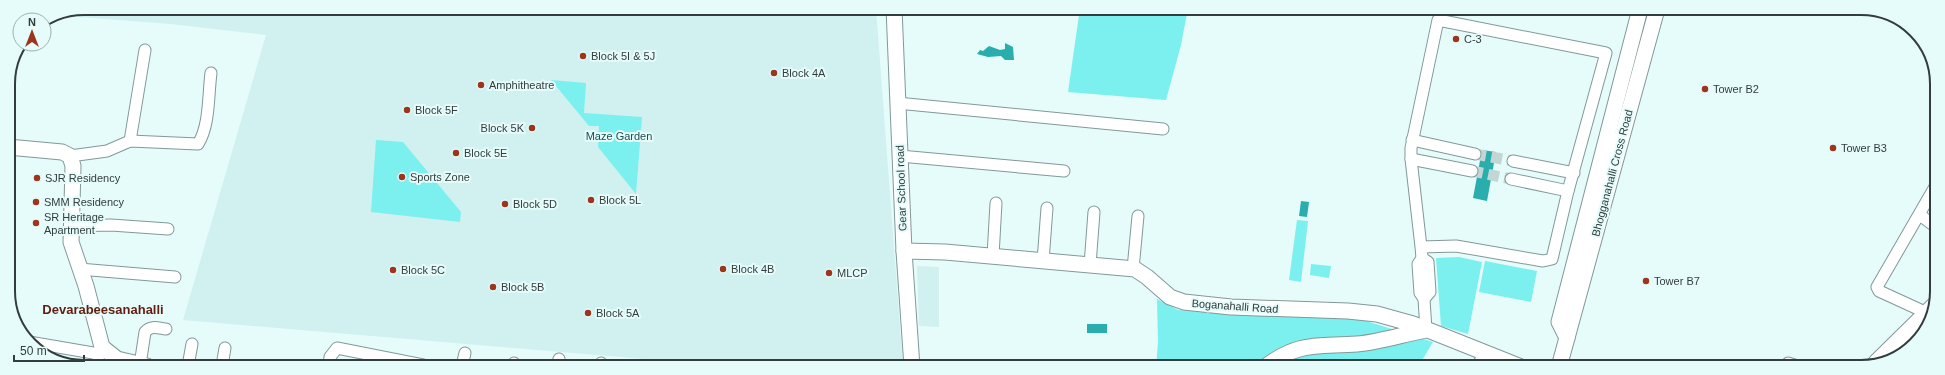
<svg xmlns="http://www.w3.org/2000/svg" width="1945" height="375" viewBox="0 0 1945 375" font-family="Helvetica,sans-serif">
<rect width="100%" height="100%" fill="#e5fcfb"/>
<g fill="#d0f1f0">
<polygon points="84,8 876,8 903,367 738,367 183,320 266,35 170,24 53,15"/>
<polygon points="917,266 939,267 939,327 919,326"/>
</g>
<g fill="#7bf0ee">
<polygon points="1080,8 1188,8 1181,45 1166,100 1068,92"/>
<polygon points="551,80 586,83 584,113 642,117 636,194 598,147 599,126 589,126"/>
<polygon points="376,140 403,142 461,212 460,222 371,212"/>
<polygon points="1297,220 1308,221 1301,282 1289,280"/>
<polygon points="1459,257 1482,262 1468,334 1441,326 1436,258"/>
<polygon points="1485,261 1537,271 1531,302 1479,292"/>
<polygon points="1311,264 1331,266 1329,278 1310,275"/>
<polygon points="1157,299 1178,310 1360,319 1433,342 1418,367 1156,367 1158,342"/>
</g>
<g fill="#29aead">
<polygon points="1005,43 1013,47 1014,60 1005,60 1001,56 988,57 977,54 980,50 983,51 989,46 1000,50 1005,49"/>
<polygon points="1482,150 1496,152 1487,201 1473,198"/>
<polygon points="1301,201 1309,202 1307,217 1299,216"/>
<rect x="1087" y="324" width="20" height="9"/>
</g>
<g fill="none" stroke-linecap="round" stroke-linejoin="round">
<g stroke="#c2d6d5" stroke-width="11" stroke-dasharray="11 5.5" stroke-linecap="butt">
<polyline points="1475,154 1513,161"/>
<polyline points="1472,171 1511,179"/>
</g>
<defs>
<g id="street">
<polyline points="897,103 1163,129"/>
<polyline points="1412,140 1475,154"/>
<polyline points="130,141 145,50"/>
<path d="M70,156L107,151L130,141L198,144C210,125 208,95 211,73"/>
<polyline points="900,156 1064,171"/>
<polyline points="1411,159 1472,171"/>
<polyline points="1513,161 1574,173"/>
<polyline points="1511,179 1568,191"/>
<polyline points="1920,215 1936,227"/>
<polyline points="72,226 111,225 168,229"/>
<polyline points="1421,247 1456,246 1543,261 1552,259 1568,191 1606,53 1438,20 1411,148 1411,159 1421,247 1422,258 1418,264 1420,293 1424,299 1426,330"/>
<polyline points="993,256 996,203"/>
<polyline points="1422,258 1428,262 1430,292 1424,299"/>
<polyline points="1043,261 1047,208"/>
<polyline points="1090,265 1094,212"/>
<polyline points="79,269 175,277"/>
<polyline points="1133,269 1138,216"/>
<polyline points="1927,313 1879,291 1877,287 1936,185"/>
<polyline points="29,342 99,354"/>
<polyline points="1788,363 1801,367"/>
<path d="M140,365L145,332C151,325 158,328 166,329"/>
<polyline points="97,366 99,354 102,348"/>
<polyline points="188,366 192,344"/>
<polyline points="222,366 225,348"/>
<polyline points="329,366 330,357 337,348 423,365 425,366"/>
<polyline points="462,366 465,353"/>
<polyline points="513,366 514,363"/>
<polyline points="557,366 559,359"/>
<polyline points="600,366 601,363"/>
<polyline points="1476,367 1486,353"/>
</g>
<g id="secondary">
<polyline points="894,8 904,251 912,367"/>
<polyline points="8,147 62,152 70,156 73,166 71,242 86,286 102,347 117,359 147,366"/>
<polyline points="904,251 945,252 1135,269 1147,277 1170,297 1184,302 1231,307 1348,311 1377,314 1413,324 1521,367"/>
<polyline points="1567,338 1559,322 1640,9"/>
<polyline points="1876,362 1935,304"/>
<path d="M1265,367C1299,341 1318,347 1357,344C1380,342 1404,334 1426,330"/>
<polyline points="1559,367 1657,9"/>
</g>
</defs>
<use href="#street" stroke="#839898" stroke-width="13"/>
<use href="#secondary" stroke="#839898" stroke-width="17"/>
<use href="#street" stroke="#fff" stroke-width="11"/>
<use href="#secondary" stroke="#fff" stroke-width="15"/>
</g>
<g fill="#9d351c" stroke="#e5fcfb" stroke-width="1.5">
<circle cx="1456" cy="39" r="4"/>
<circle cx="583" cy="56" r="4"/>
<circle cx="774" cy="73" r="4"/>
<circle cx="481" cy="85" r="4"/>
<circle cx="1705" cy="89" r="4"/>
<circle cx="407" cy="110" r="4"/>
<circle cx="532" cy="128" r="4"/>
<circle cx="1833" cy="148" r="4"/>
<circle cx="456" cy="153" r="4"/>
<circle cx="402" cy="177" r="4"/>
<circle cx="37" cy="178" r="4"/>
<circle cx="591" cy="200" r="4"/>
<circle cx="36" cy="202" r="4"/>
<circle cx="505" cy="204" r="4"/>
<circle cx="36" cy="223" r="4"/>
<circle cx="723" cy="269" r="4"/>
<circle cx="393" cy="270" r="4"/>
<circle cx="829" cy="273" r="4"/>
<circle cx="1646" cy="281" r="4"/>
<circle cx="493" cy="287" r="4"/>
<circle cx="588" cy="313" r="4"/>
</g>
<g text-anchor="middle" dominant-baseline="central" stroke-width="4" stroke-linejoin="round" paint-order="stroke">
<g font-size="11" fill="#343d3d" stroke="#e5fcfb" text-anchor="start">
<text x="1464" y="39">C-3</text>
<text x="591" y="56">Block 5I &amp; 5J</text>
<text x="782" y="73">Block 4A</text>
<text x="489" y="85">Amphitheatre</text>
<text x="1713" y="89">Tower B2</text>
<text x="415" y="110">Block 5F</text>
<text x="524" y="128" text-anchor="end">Block 5K</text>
<text x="1841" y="148">Tower B3</text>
<text x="464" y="153">Block 5E</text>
<text x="410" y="177">Sports Zone</text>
<text x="45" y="178">SJR Residency</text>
<text x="599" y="200">Block 5L</text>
<text x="44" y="202">SMM Residency</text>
<text x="513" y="204">Block 5D</text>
<text x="44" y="217">SR Heritage<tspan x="44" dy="13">Apartment</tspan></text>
<text x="731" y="269">Block 4B</text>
<text x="401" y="270">Block 5C</text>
<text x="837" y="273">MLCP</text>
<text x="1654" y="281">Tower B7</text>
<text x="501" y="287">Block 5B</text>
<text x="596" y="313">Block 5A</text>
</g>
<g font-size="11" fill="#1a4f4e" stroke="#e5fcfb">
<text x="619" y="136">Maze Garden</text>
</g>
<g font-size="11" fill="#343d3d" stroke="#e5fcfb">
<text transform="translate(1612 173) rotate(-75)">Bhogganahalli Cross Road</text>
<text transform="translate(901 188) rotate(-92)">Gear School road</text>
<text transform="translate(1235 306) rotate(4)">Boganahalli Road</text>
</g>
<g font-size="13" font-weight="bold" fill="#621f10" stroke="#e5fcfb">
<text x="103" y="309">Devarabeesanahalli</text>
</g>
</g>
<path d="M0 0H1945V375H0ZM84 15H1861A69 69 0 0 1 1930 84V291A69 69 0 0 1 1861 360H84A69 69 0 0 1 15 291V84A69 69 0 0 1 84 15Z" fill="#e5fcfb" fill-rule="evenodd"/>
<path fill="none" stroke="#343d3d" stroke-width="2" d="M84 15H1861A69 69 0 0 1 1930 84V291A69 69 0 0 1 1861 360H84A69 69 0 0 1 15 291V84A69 69 0 0 1 84 15Z"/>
<g transform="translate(32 32)"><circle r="19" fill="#e5fcfb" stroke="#9eb0af"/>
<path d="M0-3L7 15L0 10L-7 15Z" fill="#9d351c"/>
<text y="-6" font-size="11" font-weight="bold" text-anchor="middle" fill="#343d3d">N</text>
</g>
<path d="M14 355v6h70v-6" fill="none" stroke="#343d3d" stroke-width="2"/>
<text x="20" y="355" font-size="12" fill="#343d3d" stroke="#e5fcfb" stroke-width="3" paint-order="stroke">50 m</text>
</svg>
